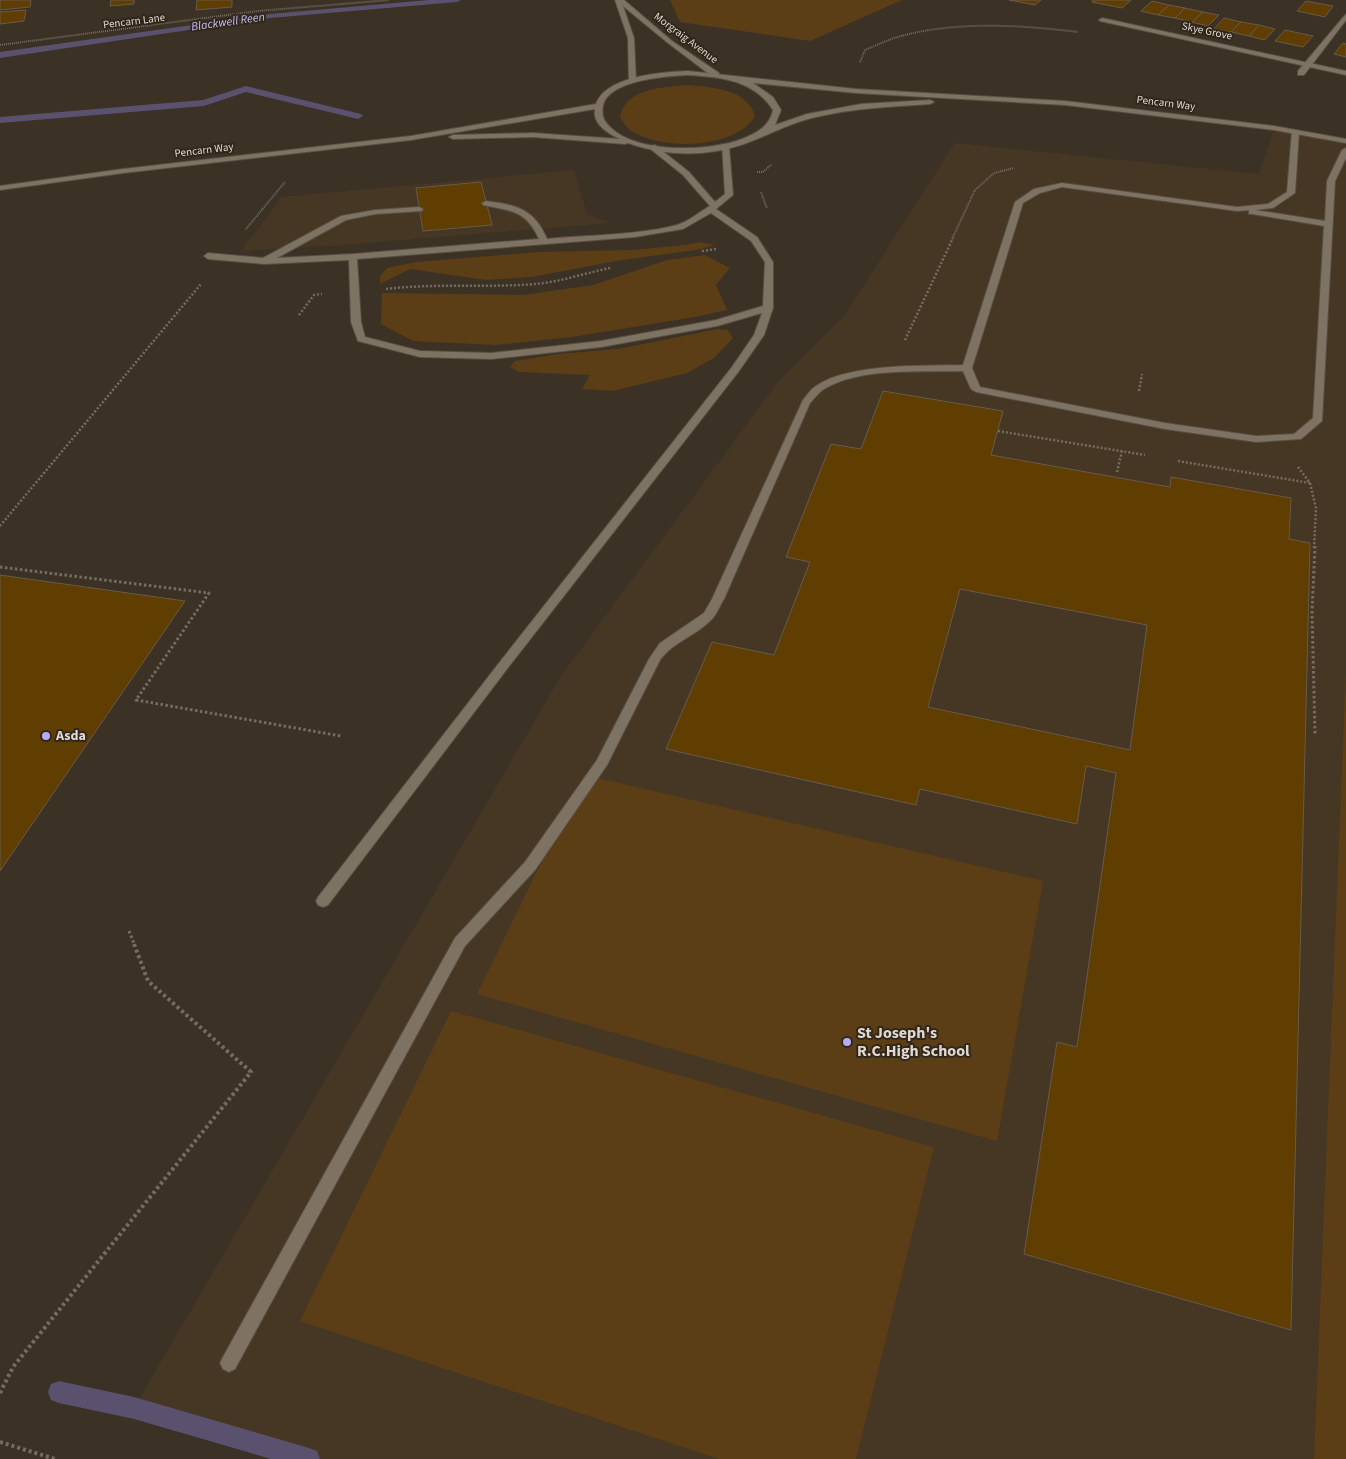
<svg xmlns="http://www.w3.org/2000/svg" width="1346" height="1459" viewBox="0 0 1346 1459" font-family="'Source Sans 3',sans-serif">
<rect width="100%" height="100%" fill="#3b3124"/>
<g fill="#463724">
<polygon points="1274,128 1346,141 1346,1459 309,1459 134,1408 561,676 778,382 844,316 955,143 1259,174"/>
<polygon points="574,170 587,214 610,223 344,245 241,251 282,197"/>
</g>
<g fill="#5b3e15">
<polygon points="670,0 902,0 810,41 680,22"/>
<path d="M687,85C711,87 748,89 755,116C737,150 653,152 627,127C624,124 622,120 620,117C625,88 664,87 687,85Z"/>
<polygon points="700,242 715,245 696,250 616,261 532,277 486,280 410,269 380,284 380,276 387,268 416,262 538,252 632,250 685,245"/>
<polygon points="705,255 730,268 716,285 727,310 695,317 572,337 495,345 413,341 381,324 382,293 523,295 593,285 667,260"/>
<polygon points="718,329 728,330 733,338 714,358 687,373 613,391 582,389 590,375 519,372 510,367 515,361 558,354 618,349"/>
<polygon points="1346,669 1346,1459 1314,1459"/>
<polygon points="584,775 1043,881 997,1141 477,994"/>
<polygon points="451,1011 934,1147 856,1459 719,1459 300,1321"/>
</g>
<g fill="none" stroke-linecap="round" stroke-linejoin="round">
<g fill="#5a516f" fill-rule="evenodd">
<polygon points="429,0 461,0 457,2 270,18 0,58 0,52 270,14"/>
<polygon points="246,86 361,114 363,116 358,119 246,92 204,106 0,123 0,117 203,100"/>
<polygon points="59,1381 134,1397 309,1448 317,1451 320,1459 271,1459 134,1419 59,1403 51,1400 48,1392 51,1384"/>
</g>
</g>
<g fill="#603d00" stroke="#675b4d" fill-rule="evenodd">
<polygon points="0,0 31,0 30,7 0,10"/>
<polygon points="111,0 134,0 134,4 110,6"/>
<polygon points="197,0 232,0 232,7 196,10"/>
<polygon points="1009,0 1041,0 1035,5"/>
<polygon points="1093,0 1131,0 1122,8 1092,2"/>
<polygon points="1152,1 1169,5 1158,15 1141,11"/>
<polygon points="1306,1 1333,6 1325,17 1297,11"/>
<polygon points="1169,5 1185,8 1175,18 1158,15"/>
<polygon points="1185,8 1203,12 1192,22 1175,18"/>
<polygon points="26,10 24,21 0,24 0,12"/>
<polygon points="1203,12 1219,15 1208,26 1192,22"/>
<polygon points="1224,18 1241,22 1231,32 1214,29"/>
<polygon points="1241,22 1259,25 1249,36 1231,32"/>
<polygon points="1259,25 1275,29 1265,40 1249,36"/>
<polygon points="1285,30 1313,36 1303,47 1275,41"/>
<polygon points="1343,43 1346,44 1346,57 1334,54"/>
<polygon points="481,182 492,225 423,231 416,188"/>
<path d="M883,391L1003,411L991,455L1170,487L1171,477L1291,498L1289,539L1310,543L1291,1330L1024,1254L1057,1042L1077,1047L1116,773L1086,766L1077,824L920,789L916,805L666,749L712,642L774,655L810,562L786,557L831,444L861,449ZM960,589L1147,625L1130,750L928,707Z"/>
<polygon points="0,575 185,601 0,871"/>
</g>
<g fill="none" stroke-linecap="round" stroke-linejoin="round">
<defs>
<g id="service">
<polygon points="1102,18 1346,71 1346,75 1100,21 1099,20"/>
<path d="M1292,130L1299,132L1295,193L1273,208L1255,210L1325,221L1327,181L1342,150L1346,148V158L1335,181L1322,421L1301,439L1256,442L1165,429L976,392L971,389L963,371C922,372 860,367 824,389C818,393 815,398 810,403L724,599C720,605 717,614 712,619C696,636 674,641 660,660L607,765L535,870L465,946L235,1369L229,1372L223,1369L220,1363L223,1357L455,938L525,862L597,760L649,659L660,643L704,613L712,599L803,400C807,395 811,389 816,386C849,363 923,366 963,365L1015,202L1034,189L1062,183L1237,207L1268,204L1287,192ZM1062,187L1237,211L1249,210V214H1252L1324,226L1313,418L1294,434L1256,436L1165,423L980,387L972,368L1023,203L1040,193Z"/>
<path d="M722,144L729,146L733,195L716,209L757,237L773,262V308L764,335L739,371L507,669L328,905L323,907L318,905L316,901L318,897L499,663L732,367L754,335L762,313L717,326L601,347L491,359L420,357L358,341L351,322L349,260L264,264L208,259L204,256L208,253L263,258L341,216L375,210L419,207L423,209L422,211L375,214L346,220L277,258L353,254L539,239C526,210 511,211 483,205L482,203L486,201C516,205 534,208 547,239C587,235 640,235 677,225C690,221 699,212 710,206L683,175L648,147L655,145L689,172L715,202L725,194ZM711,213L751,241L765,262L763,306L716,320L601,341L491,353L420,351L365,337L361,322L357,259L635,237L683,229Z"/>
</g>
<g id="minor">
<polygon points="615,0 624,0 672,41 719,73 719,77 713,77 668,43 623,6 634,38 636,81 629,83 628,38"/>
<polygon points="1346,14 1346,20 1304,75 1298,75 1298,71"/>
</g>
<path id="tertiary" d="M688,71L856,89L1065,101L1274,126L1346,139V143L1274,130L1065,105L856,93L753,83L773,97L781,110L775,125L807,114L861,104L930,100L934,102L930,104C890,107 851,108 812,118C787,124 765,137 741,145C704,157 664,156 628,143L625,144L533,137L453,139L449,137L453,135L533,133L620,139C609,134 592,124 595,109L411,140L123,173L0,190V186L123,169L411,136L596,104C606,76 662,72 688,71ZM688,75C721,77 754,80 773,110C769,127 757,133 742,139C709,152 627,155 605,121C602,116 602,112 603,106C608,80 667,76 688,75Z"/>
</defs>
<use href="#service" stroke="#574f43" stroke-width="2"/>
<use href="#minor" stroke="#574f43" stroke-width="2"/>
<use href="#tertiary" stroke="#574f43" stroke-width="2"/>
<g stroke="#766d62" stroke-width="2" stroke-dasharray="1 1" stroke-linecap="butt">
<polyline points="0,45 258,11 389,0"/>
<path d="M860,62L865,50C877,45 889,39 901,36C957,21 1021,25 1078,32"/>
<polyline points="757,172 763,172 772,164"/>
<polyline points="761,192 767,209"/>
<polyline points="246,229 285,182"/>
<polyline points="952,239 975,190 994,173 1014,168"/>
</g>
<g stroke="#766d62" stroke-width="2.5" stroke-dasharray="2 2" stroke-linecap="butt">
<polyline points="702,251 716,249"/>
<path d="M386,289C436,283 485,288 535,284C560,282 586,273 610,268"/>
<polyline points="299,315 314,295 322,294"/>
<polyline points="905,340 953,238"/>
<polyline points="1139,391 1142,374"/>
<polyline points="998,431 1145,455"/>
<polyline points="1178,461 1310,483"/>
<polyline points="1298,467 1310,483 1316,508 1314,548"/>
<polyline points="1117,472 1122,451"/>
<polyline points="0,526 201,284"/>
</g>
<g stroke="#766d62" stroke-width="3" stroke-dasharray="2.5 2.5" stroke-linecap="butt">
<polyline points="1315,546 1312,612 1315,734"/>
<polyline points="0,567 209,593 136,700 341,736"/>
<polyline points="129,931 135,946"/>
</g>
<g stroke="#766d62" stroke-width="4" stroke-dasharray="3 3" stroke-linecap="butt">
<polyline points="0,1393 13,1367 251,1072 148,981 134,944"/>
<polyline points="0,1442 55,1459"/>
</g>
<use href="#service" fill="#7e7263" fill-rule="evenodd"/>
<use href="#minor" fill="#7e7263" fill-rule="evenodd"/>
<use href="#tertiary" fill="#7e7263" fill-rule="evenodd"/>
</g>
<g fill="#b5acf8" stroke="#31271a" stroke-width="2">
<circle cx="46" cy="736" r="5"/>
<circle cx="847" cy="1042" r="5"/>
</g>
<g text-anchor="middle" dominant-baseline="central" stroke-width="4" stroke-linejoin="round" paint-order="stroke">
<g font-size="11" fill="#dfd9d0" stroke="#31271a">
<text transform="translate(134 21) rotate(-7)">Pencarn Lane</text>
<text transform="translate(1207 31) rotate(12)">Skye Grove</text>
<text transform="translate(686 38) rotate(37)">Morgraig Avenue</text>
<text transform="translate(1166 103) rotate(7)">Pencarn Way</text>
<text transform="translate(204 150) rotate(-7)">Pencarn Way</text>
</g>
<g font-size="12" font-style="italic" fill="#c6beff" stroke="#31271a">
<text transform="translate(228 22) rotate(-8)">Blackwell Reen</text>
</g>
<g font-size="14" font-weight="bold" fill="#dfd9d0" stroke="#31271a" text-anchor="start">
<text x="56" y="736">Asda</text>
</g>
<g font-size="16" font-weight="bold" fill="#dfd9d0" stroke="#31271a" text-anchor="start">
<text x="857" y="1033">St Joseph's<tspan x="857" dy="18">R.C.High School</tspan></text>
</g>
</g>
</svg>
